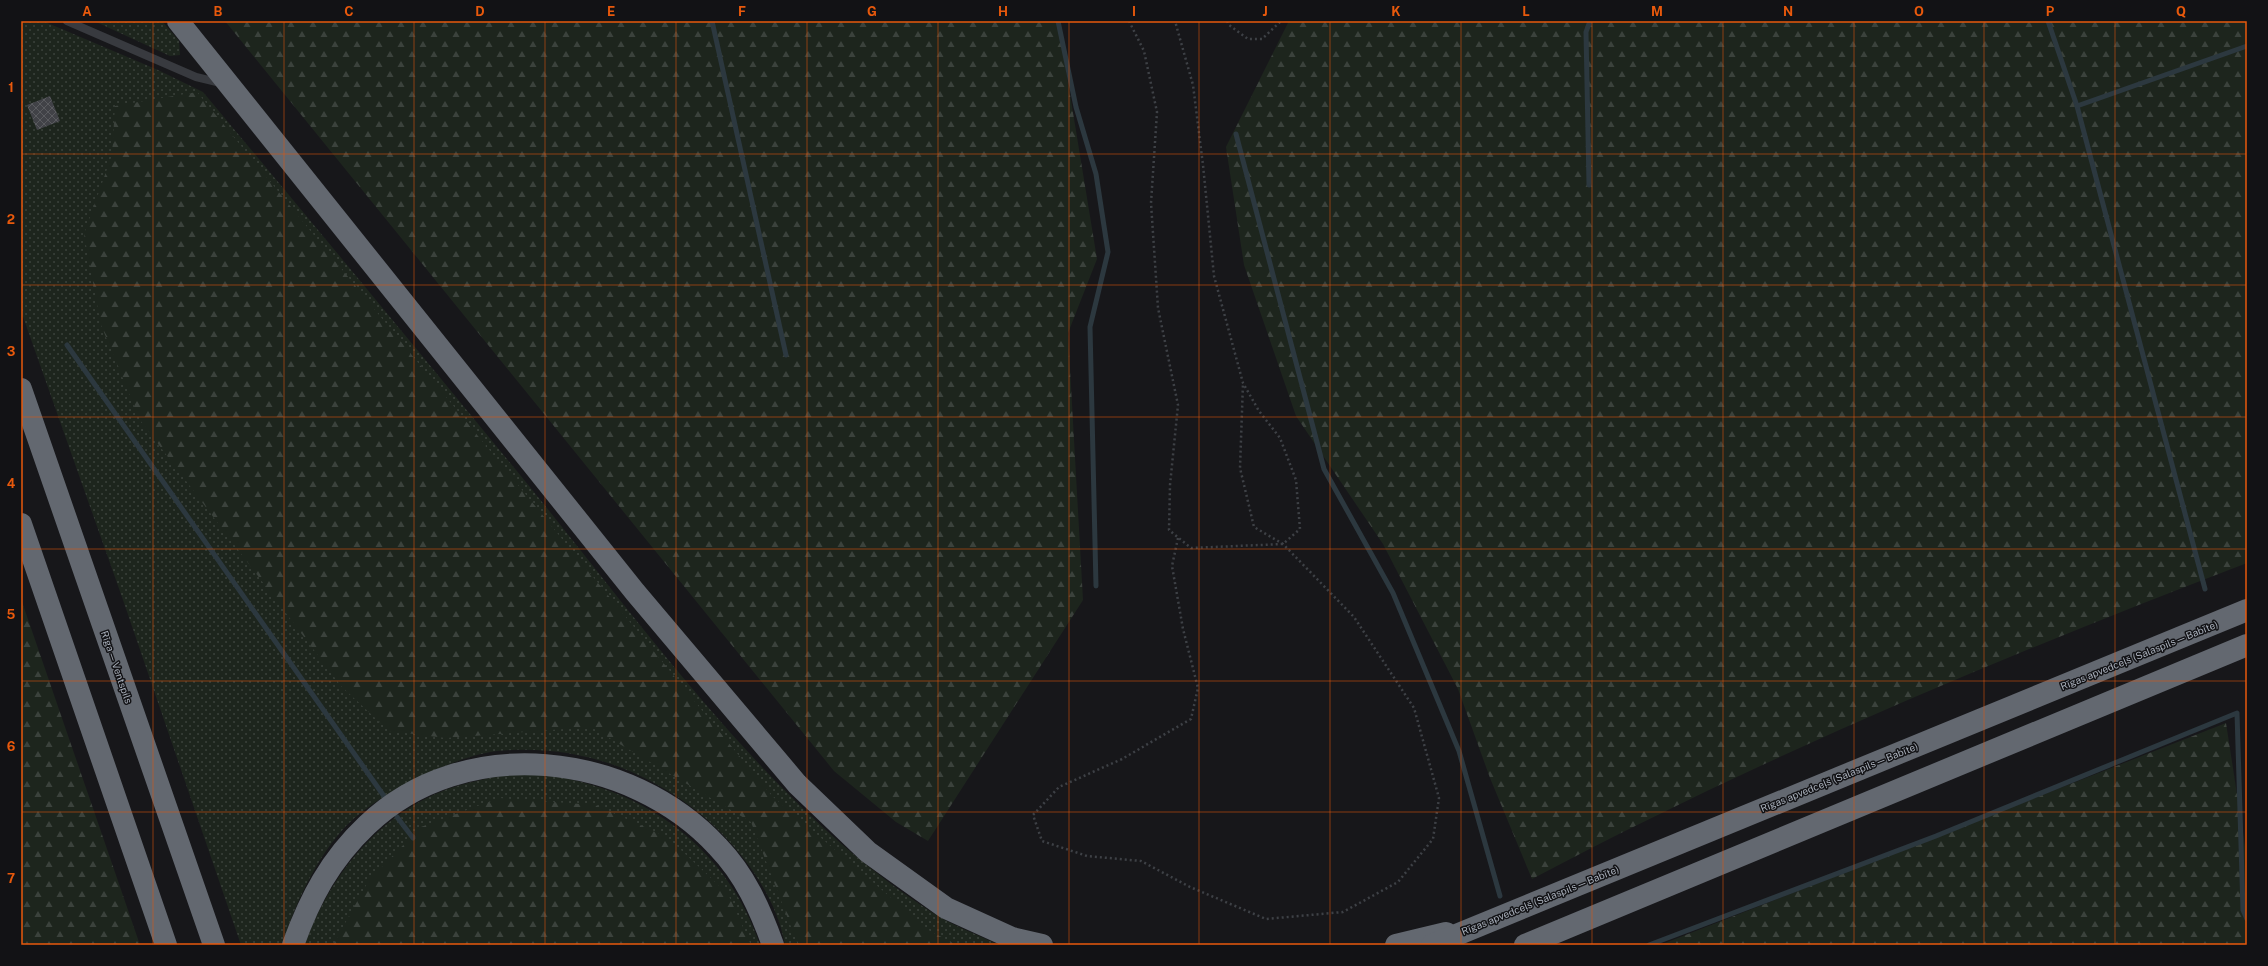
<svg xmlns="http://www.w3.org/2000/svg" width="2268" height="966" viewBox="0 0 2268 966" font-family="'Public Sans',sans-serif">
<defs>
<pattern id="grass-dots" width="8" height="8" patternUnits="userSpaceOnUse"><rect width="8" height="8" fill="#1d251d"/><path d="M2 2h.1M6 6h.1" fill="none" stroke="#3b423c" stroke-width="1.8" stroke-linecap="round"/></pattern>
<pattern id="forest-firs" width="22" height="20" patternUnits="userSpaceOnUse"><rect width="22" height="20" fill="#1d251d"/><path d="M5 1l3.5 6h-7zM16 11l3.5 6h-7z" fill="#3b423c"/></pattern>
<pattern id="building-cross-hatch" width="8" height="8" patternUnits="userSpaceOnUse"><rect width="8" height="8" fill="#414247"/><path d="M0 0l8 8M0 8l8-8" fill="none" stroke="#5a5b5f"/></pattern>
</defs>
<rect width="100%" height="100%" fill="#17171a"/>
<g fill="url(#grass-dots)">
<path d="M21,21H43L158,70L203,92C315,226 427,361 538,497C653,639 775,811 930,911C951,925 976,934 999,945H785C776,894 738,844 698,812C640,766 572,744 497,751C472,754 441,767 418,778C395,789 366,806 347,825C317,856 295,904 282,945H241L123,600L21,311Z"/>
<polygon points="94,21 162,21 179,41 180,55 170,56"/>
<path d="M504,775C518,775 533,773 547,775C646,789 728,849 760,945H304C331,876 374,818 445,790C464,783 485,779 504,775Z"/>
</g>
<g fill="url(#forest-firs)">
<polygon points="225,21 1058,21 1097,259 1068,333 1083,600 928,841 896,822 834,771"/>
<path d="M1289,21H2247V563C2004,656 1762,757 1532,879L1490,778L1458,689L1383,544L1296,416L1244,265L1226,147Z"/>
<polygon points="197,92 772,796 930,931 957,945 798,945 751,822 591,727 446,738 389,731 341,686 140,420 101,325 84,234 112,155 115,106"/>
<polygon points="21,599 140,945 21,945"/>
<polygon points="2226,723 2247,859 2247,945 1660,945"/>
<polygon points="499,798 595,805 667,837 728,894 751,945 333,945 369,880 421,827"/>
</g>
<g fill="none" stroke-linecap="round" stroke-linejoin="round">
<g stroke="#2c383f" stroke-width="5">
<polyline points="712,21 786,355"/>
<polyline points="1058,21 1076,107 1096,174 1108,252 1090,327 1096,586"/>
<polyline points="2048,21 2077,106 2205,589"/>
<polyline points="2077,106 2247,46"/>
<polyline points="1236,134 1324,469 1393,593 1459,751 1500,896"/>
<polyline points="1589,185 1586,32 1590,21"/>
<polyline points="67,345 386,799"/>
<polyline points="397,817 413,838"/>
<polyline points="1649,945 1936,836 2237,713 2243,910 2247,919"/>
</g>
</g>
<polygon fill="url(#building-cross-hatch)" points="50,96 60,121 37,130 27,105"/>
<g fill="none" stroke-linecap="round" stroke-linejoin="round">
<g stroke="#3e4146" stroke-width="2.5" stroke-dasharray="2 3" stroke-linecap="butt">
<polyline points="1129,21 1144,51 1157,112 1151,203 1158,308 1178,405 1170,485 1169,530 1191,548 1283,544 1300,529 1296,480 1280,438 1259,411 1243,383 1214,276 1203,165 1193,85 1175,21"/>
<polyline points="1227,21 1229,25 1248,39 1262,39 1281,21"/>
<polyline points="1178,538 1172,566 1183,629 1198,688 1191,719 1122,759 1059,787 1033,815 1042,841 1087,856 1141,861 1190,887 1266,919 1343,912 1398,882 1433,839 1439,798 1414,708 1354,617 1283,544 1254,527 1240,468 1243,383"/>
</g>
<polyline stroke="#383a3f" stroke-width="8" points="67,21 196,77 221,83"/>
<g stroke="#636870" stroke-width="22">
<polyline points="178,21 635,592 797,784 868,852 946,908 1012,938 1042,945"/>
<polyline points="21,389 214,945"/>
<polyline points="21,524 166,945"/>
<path d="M293,945C310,898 330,860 367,825C464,732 630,751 718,847C745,875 760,909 773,945"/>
<polyline points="1396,945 1446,933"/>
<polyline points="1432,945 2247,610"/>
<polyline points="1525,945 2247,645"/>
</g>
</g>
<path fill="none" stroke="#e8590c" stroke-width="1" stroke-opacity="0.55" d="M153,21V945M284,21V945M414,21V945M545,21V945M676,21V945M807,21V945M938,21V945M1069,21V945M1199,21V945M1330,21V945M1461,21V945M1592,21V945M1723,21V945M1854,21V945M1984,21V945M2115,21V945M21,154H2247M21,285H2247M21,417H2247M21,549H2247M21,681H2247M21,812H2247"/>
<g text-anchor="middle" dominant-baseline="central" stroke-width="3" stroke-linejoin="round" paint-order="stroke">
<g font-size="10" fill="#a8afba" stroke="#121215">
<text transform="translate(2139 655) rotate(-22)">Rīgas apvedceļš (Salaspils — Babīte)</text>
<text transform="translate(117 667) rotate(71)">Rīga — Ventspils</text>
<text transform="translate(1839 777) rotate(-22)">Rīgas apvedceļš (Salaspils — Babīte)</text>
<text transform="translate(1540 900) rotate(-22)">Rīgas apvedceļš (Salaspils — Babīte)</text>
</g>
</g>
<rect width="2268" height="966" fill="none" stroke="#121215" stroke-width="44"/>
<rect x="22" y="22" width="2224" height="922" fill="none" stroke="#e8590c" stroke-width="1.5"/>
<g font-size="13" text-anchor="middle" font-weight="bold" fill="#e8590c">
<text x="87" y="16">A</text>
<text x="218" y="16">B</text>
<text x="349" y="16">C</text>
<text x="480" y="16">D</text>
<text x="611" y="16">E</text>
<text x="742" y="16">F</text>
<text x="872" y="16">G</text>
<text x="1003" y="16">H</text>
<text x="1134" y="16">I</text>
<text x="1265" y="16">J</text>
<text x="1396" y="16">K</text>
<text x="1526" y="16">L</text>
<text x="1657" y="16">M</text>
<text x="1788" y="16">N</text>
<text x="1919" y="16">O</text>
<text x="2050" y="16">P</text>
<text x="2181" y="16">Q</text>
<text x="11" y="92">1</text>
<text x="11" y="224">2</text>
<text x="11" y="356">3</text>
<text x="11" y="488">4</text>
<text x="11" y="619">5</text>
<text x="11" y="751">6</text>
<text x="11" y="883">7</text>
</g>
</svg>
